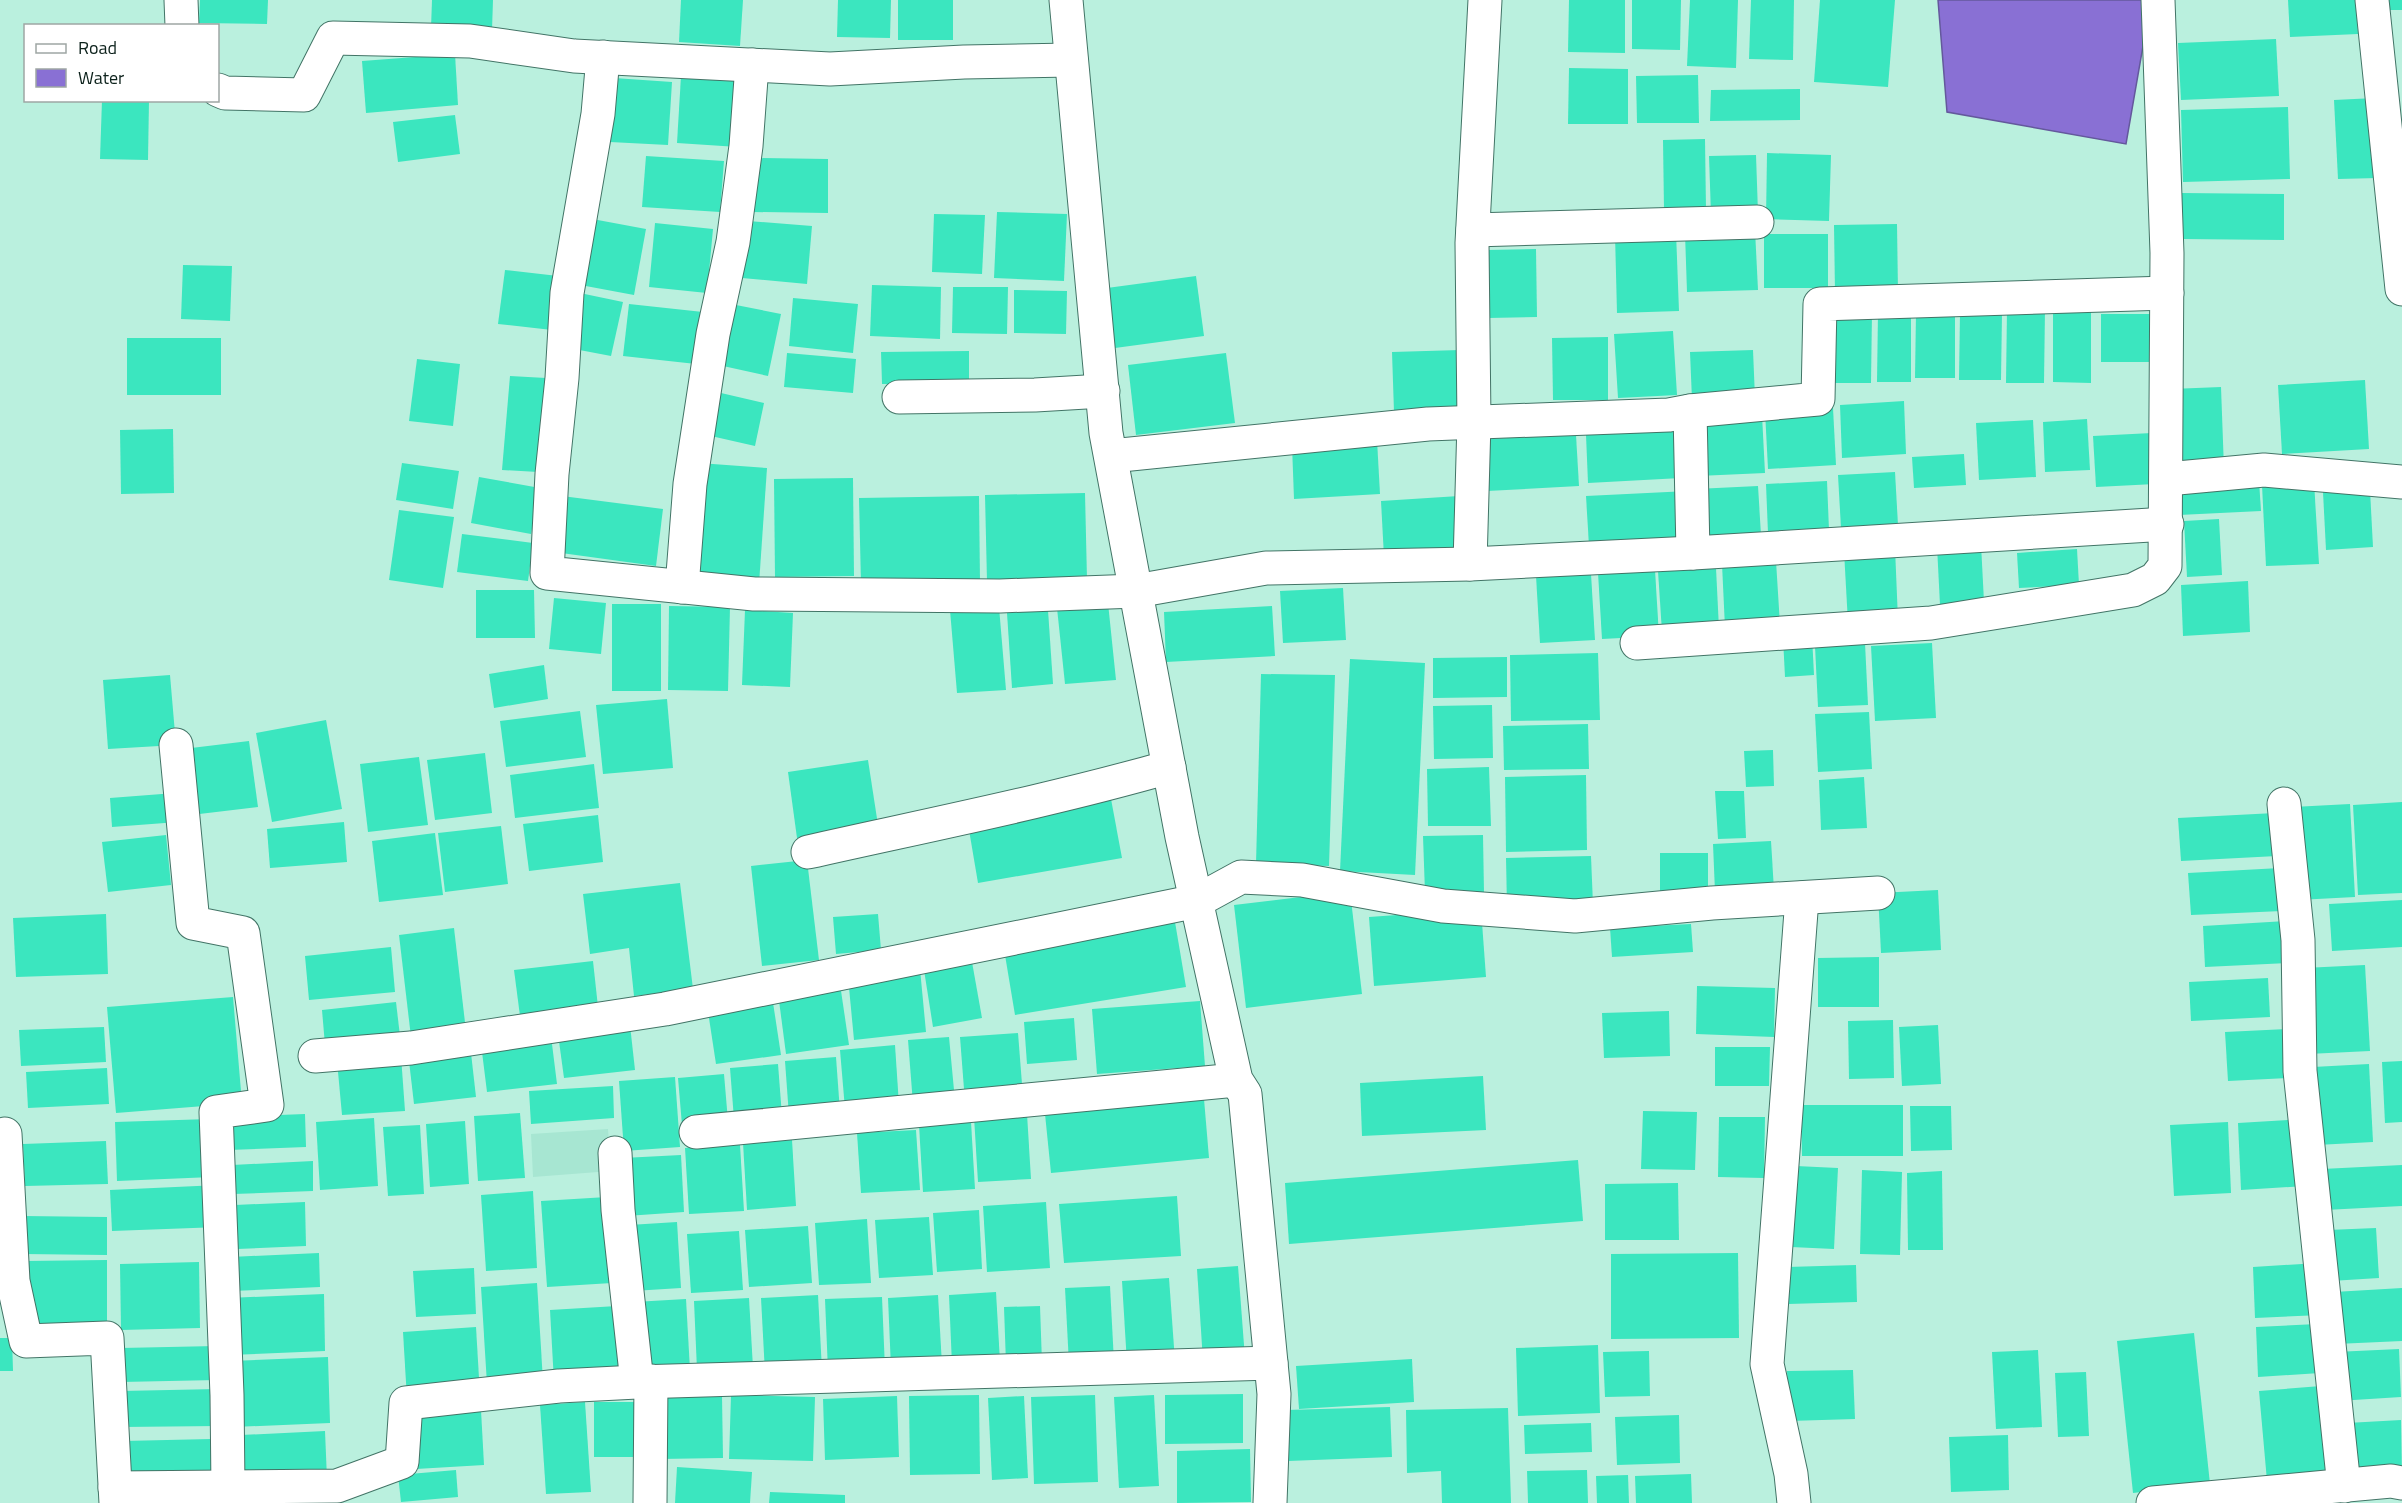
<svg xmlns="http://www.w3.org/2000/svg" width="2402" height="1503" viewBox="0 0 2402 1503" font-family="'Titillium Web',sans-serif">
<rect width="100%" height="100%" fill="#baf0de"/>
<polygon fill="#a7e6d2" points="608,1129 611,1171 533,1177 531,1134"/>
<polygon fill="#8970d4" stroke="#64589c" stroke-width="1.5" points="1938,0 2151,0 2126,144 1947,112"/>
<g fill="#3be6bf">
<polygon points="200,0 268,0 267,24 199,23"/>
<polygon points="432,0 493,0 492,30 431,28"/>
<polygon points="681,0 743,0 740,46 679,42"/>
<polygon points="838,0 891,0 890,38 837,37"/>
<rect x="898" y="0" width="55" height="40"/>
<polygon points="1569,0 1625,0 1625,53 1568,52"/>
<polygon points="1632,0 1681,0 1680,50 1632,49"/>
<polygon points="1690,0 1738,0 1736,68 1687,66"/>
<polygon points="1751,0 1794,0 1793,60 1749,59"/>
<polygon points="1820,0 1895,0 1888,87 1814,82"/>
<polygon points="2288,0 2356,0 2358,34 2290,37"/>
<polygon points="2389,0 2402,0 2402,10 2388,10"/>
<polygon points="2276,39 2279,96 2181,100 2178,43"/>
<polygon points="455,54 458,105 366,113 362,61"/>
<polygon points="1569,68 1628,69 1628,124 1568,124"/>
<polygon points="1698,75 1699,123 1637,123 1636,76"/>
<polygon points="681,76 742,80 738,147 677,143"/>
<polygon points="614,78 672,82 668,145 610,142"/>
<polygon points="1800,89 1800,120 1710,121 1711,90"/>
<polygon points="2375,98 2378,178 2338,179 2334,100"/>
<polygon points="102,100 149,100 148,160 100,159"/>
<polygon points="2288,107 2290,179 2183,182 2181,110"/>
<polygon points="455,115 460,154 398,162 393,122"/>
<polygon points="1705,139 1706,210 1664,210 1663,140"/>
<polygon points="1767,153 1831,155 1829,221 1766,219"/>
<polygon points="1756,155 1758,213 1711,215 1709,156"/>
<polygon points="646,156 724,161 720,212 642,207"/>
<polygon points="754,158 828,159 828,213 753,212"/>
<polygon points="2181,193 2284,194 2284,240 2181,239"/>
<polygon points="997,212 1067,214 1064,281 994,278"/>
<polygon points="934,214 985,215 982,274 932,272"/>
<polygon points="587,218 646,229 634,295 575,284"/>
<polygon points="748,221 812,226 807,284 742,278"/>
<polygon points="655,223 713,229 707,293 649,287"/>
<polygon points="1897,224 1898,292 1835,293 1834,225"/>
<polygon points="1755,230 1758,290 1687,292 1685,233"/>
<polygon points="1676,232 1679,311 1617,313 1615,234"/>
<rect x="1764" y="234" width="64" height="54"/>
<polygon points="1536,249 1537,317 1488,318 1487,250"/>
<polygon points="183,265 232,266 230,321 181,319"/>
<polygon points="505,270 558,276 552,330 498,324"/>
<polygon points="1196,276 1204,336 1115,348 1107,288"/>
<polygon points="872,285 941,287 940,339 870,336"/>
<polygon points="953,287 1008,287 1007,334 952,333"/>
<polygon points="1014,290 1067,291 1066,334 1014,333"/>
<polygon points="575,292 623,302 611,356 569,348"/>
<polygon points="793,298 858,304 853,353 789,346"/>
<polygon points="629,304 703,312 696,364 623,356"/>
<polygon points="736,305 781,314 768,376 723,366"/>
<polygon points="2007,309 2045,309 2044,383 2006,383"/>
<polygon points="1825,312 1872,312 1871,383 1825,383"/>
<polygon points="1878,312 1911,312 1911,382 1877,382"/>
<polygon points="1916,312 1955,313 1955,378 1915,378"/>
<polygon points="2053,312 2091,312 2091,383 2053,382"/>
<polygon points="1960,313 2002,313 2001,380 1959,380"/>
<rect x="2101" y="314" width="56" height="48"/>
<polygon points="1673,331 1677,395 1618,398 1614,334"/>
<polygon points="1608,337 1608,400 1553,400 1552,338"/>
<rect x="127" y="338" width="94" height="57"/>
<polygon points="1460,350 1462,410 1394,412 1392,352"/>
<polygon points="1753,350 1755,398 1692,400 1690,352"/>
<polygon points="969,351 969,384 882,384 881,352"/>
<polygon points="787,353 856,359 853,393 784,387"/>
<polygon points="1226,353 1235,423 1136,435 1128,365"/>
<polygon points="417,359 460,364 453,426 409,421"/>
<polygon points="510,376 546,378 538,472 502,470"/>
<polygon points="2365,380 2369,449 2282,454 2278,385"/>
<polygon points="2221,387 2224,469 2174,471 2171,389"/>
<polygon points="721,393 764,403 755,446 711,436"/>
<polygon points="1904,401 1906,454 1842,458 1840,405"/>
<polygon points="1833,408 1836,465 1768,469 1765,411"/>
<polygon points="1762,415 1765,473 1698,476 1695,419"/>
<polygon points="2087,419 2090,470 2045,472 2043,422"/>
<polygon points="2033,420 2036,477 1979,480 1976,423"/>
<polygon points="173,429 174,493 121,494 120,430"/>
<polygon points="1679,430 1681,478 1588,483 1586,435"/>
<polygon points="2152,433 2155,484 2096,487 2093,436"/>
<polygon points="1576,435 1579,486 1487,491 1484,439"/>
<polygon points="1377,440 1380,494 1294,499 1292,445"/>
<polygon points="1964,454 1966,485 1914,488 1912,457"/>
<polygon points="402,463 459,471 453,509 396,500"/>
<polygon points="699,463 767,468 759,584 691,580"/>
<polygon points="1895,472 1898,525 1841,528 1838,475"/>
<polygon points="479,477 540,488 531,534 471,523"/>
<polygon points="853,478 854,576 775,577 774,479"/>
<polygon points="2259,480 2261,511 2179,515 2177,484"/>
<polygon points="1827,481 1829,530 1768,533 1766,484"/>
<polygon points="2314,482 2319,564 2266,566 2262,485"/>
<polygon points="1758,486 1761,535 1698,538 1696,489"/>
<polygon points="2370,490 2373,547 2326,550 2323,492"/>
<polygon points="1688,491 1690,541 1589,546 1586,496"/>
<polygon points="1085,493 1087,579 987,581 985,495"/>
<polygon points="562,496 663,509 656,566 554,552"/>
<polygon points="979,496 980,582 861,584 859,498"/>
<polygon points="1459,496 1462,553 1384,557 1381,501"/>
<polygon points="399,510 454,517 443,588 389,580"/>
<polygon points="2219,519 2222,575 2187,577 2184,521"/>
<polygon points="462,534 533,543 528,581 457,572"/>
<polygon points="1981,544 1984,602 1940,605 1937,546"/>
<polygon points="1895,548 1898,620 1848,623 1844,551"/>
<polygon points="2077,549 2079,585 2019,588 2017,553"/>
<polygon points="1776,561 1780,625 1725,628 1722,564"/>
<polygon points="1716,568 1719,629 1662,632 1658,571"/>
<polygon points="1655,570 1659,636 1602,639 1598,573"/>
<polygon points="1591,574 1595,640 1540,643 1536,576"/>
<polygon points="2248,581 2250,632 2183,636 2181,585"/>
<polygon points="1343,588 1346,640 1283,643 1280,591"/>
<polygon points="476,590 534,590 535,638 476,638"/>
<polygon points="554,598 606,603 601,654 549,649"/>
<polygon points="1108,603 1116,680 1065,684 1057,608"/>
<rect x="612" y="604" width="49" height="87"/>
<polygon points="669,606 730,607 728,691 668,690"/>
<polygon points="1272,606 1275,656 1166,662 1164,612"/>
<polygon points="999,607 1006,690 957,693 950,610"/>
<polygon points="745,610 793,613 790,687 742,685"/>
<polygon points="1048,610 1053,684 1012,688 1007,613"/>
<polygon points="1812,636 1814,675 1785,677 1783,638"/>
<polygon points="1865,643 1868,705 1818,707 1815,646"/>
<polygon points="1932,643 1936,718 1875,721 1871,646"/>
<polygon points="1598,653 1600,720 1511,721 1510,655"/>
<polygon points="1507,657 1507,697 1433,698 1433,658"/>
<polygon points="1350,659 1425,663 1415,875 1340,871"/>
<polygon points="544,665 548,699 494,708 489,674"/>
<polygon points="1261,674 1335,675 1329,866 1256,864"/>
<polygon points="170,675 176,745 108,749 103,680"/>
<polygon points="667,699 673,768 603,774 596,705"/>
<polygon points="1492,705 1493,758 1434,759 1433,706"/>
<polygon points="580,711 586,757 506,767 500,721"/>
<polygon points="1869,712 1872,769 1818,772 1815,714"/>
<polygon points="326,720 342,809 272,822 256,733"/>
<polygon points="1588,724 1589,769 1504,770 1503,726"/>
<polygon points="249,741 258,807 191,815 183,749"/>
<polygon points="1773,750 1774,786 1746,787 1744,751"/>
<polygon points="485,753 492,813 435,820 427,760"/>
<polygon points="419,757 428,825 368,832 360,764"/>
<polygon points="868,760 878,825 797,838 788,772"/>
<polygon points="594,764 599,808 515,818 510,775"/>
<polygon points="1489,767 1491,826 1428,826 1427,769"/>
<polygon points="1586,775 1587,850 1506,852 1505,777"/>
<polygon points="1864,777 1867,828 1821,830 1819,780"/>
<polygon points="1715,791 1744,791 1746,838 1718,839"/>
<polygon points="175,793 178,822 112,827 110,798"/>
<polygon points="1111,799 1122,858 978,883 968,824"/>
<polygon points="2402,802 2402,893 2358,895 2353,805"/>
<polygon points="2350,804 2355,897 2298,900 2293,807"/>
<polygon points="2275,813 2277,856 2181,861 2178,818"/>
<polygon points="598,815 603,862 529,871 523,824"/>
<polygon points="344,822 347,862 270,868 267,829"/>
<polygon points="501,826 508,884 445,892 438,833"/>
<polygon points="435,833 443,895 379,902 372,841"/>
<polygon points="166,835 171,885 108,892 102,842"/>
<polygon points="1483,835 1484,893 1425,893 1423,836"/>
<polygon points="1771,841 1774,890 1715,892 1713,844"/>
<polygon points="1660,853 1708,853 1708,893 1660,892"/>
<polygon points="1591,856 1593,905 1507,907 1506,858"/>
<polygon points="807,860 819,960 762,966 751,866"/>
<polygon points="2280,868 2282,911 2191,915 2188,873"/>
<polygon points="680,883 693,989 634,996 629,948 590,954 583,894"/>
<polygon points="1938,890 1941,950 1881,953 1878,893"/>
<polygon points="1350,891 1362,994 1246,1008 1234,905"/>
<polygon points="2402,900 2402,947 2332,951 2329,904"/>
<polygon points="1481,909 1486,977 1374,986 1369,917"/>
<polygon points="106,914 108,974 16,977 13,918"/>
<polygon points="878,914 881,950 836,954 833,917"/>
<polygon points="2286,921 2288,963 2205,967 2203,926"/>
<polygon points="1175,922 1186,987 1015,1015 1004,949"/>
<polygon points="1691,924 1693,952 1612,957 1610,928"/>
<polygon points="454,928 466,1031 411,1037 399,935"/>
<polygon points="391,947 395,992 309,1000 305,956"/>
<polygon points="1879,957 1879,1007 1818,1007 1818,958"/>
<polygon points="593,961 598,1007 520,1016 514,970"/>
<polygon points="972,962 982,1018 933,1027 924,970"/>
<polygon points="2365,965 2370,1051 2308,1054 2304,968"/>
<polygon points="920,969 926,1032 854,1040 848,977"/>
<polygon points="2268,978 2270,1017 2191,1021 2189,982"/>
<polygon points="840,984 849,1045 786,1054 778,993"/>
<polygon points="1697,986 1775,988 1774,1037 1696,1034"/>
<polygon points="772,996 781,1055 716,1064 707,1005"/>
<polygon points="233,997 242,1103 116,1113 107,1007"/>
<polygon points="1200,1001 1205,1066 1097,1074 1092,1009"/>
<polygon points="396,1002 400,1036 325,1045 322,1010"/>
<polygon points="1669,1011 1670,1056 1604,1058 1602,1013"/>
<polygon points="1074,1018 1077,1060 1027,1064 1024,1022"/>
<polygon points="1893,1020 1894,1078 1849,1079 1848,1021"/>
<polygon points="630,1025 635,1070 564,1078 558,1034"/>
<polygon points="1938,1025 1941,1084 1902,1086 1899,1027"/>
<polygon points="104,1027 106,1062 21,1066 19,1030"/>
<polygon points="2287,1029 2290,1078 2228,1081 2225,1032"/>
<polygon points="1018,1033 1022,1084 964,1089 960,1037"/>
<polygon points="551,1036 557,1084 487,1092 481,1044"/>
<polygon points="949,1037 955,1101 913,1104 908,1040"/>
<polygon points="895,1045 899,1105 845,1109 840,1050"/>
<polygon points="1715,1047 1770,1047 1769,1086 1715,1086"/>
<polygon points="471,1053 476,1097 414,1104 409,1061"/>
<polygon points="401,1056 405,1111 342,1115 337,1061"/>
<polygon points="836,1057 840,1112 789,1116 785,1061"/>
<polygon points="2402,1061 2402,1122 2385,1123 2382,1062"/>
<polygon points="778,1064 782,1116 734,1119 730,1068"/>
<polygon points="2369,1064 2373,1142 2317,1145 2313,1067"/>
<polygon points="107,1068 109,1104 28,1108 26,1072"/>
<polygon points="724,1074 728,1121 682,1125 678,1078"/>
<polygon points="1483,1076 1486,1130 1362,1136 1360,1083"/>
<polygon points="675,1077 680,1147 624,1151 619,1081"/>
<polygon points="613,1086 614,1118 531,1124 529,1091"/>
<polygon points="1204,1099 1209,1158 1051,1173 1045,1114"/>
<polygon points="1801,1105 1903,1105 1903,1156 1802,1156"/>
<polygon points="1910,1106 1951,1106 1952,1150 1911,1151"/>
<polygon points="1643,1111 1697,1112 1695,1170 1641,1169"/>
<polygon points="520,1113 525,1178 478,1181 474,1116"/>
<polygon points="305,1114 306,1147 229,1150 228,1117"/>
<polygon points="1027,1114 1031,1179 978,1182 974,1117"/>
<polygon points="1719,1117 1765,1117 1764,1178 1718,1177"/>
<polygon points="374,1118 378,1186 320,1190 316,1122"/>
<polygon points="210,1119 212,1177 117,1181 115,1122"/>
<polygon points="2303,1119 2306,1186 2241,1190 2238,1123"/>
<polygon points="465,1121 469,1184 430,1187 426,1124"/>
<polygon points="971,1122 975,1189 923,1192 919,1125"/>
<polygon points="2228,1122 2231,1193 2174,1196 2170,1125"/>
<polygon points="420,1125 424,1194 388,1196 383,1127"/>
<polygon points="916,1130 920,1190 861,1193 857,1133"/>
<polygon points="792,1140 796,1206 747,1210 743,1143"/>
<polygon points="106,1141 108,1184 25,1186 23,1144"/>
<polygon points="740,1145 744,1211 689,1214 685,1148"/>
<polygon points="681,1155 684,1212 626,1216 623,1158"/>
<polygon points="1578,1160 1583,1221 1289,1244 1285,1183"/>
<polygon points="313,1161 313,1191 233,1194 232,1165"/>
<polygon points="2402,1165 2402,1206 2325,1210 2322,1169"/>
<polygon points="1796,1166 1838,1168 1834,1249 1791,1247"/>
<polygon points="1862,1170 1902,1172 1900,1255 1860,1254"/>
<polygon points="1942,1171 1943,1250 1908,1250 1907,1173"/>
<polygon points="1678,1183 1679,1240 1605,1240 1605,1184"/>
<polygon points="219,1185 220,1227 112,1231 110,1190"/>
<polygon points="533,1191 537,1268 486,1271 481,1195"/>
<polygon points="1177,1196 1181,1256 1064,1263 1059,1204"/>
<polygon points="607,1197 612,1283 547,1287 541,1201"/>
<polygon points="305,1202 306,1246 237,1249 235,1205"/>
<polygon points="1046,1202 1050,1268 987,1272 983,1206"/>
<polygon points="979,1210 982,1269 937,1272 933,1213"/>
<polygon points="23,1216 107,1217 107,1255 23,1254"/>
<polygon points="929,1217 933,1275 879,1278 875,1220"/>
<polygon points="867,1219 871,1283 819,1285 815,1223"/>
<polygon points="677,1222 681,1288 633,1291 629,1225"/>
<polygon points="808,1226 812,1283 749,1287 745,1230"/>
<polygon points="2376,1228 2379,1278 2331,1281 2328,1230"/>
<polygon points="739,1231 743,1290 691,1293 687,1234"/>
<polygon points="319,1253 320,1287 232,1291 231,1257"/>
<polygon points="1738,1253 1739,1338 1611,1339 1611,1254"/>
<polygon points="107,1260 107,1325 26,1326 25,1261"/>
<polygon points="199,1262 200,1328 121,1330 120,1264"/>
<polygon points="2318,1263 2321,1315 2255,1318 2253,1267"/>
<polygon points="1856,1265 1857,1302 1788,1304 1787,1267"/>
<polygon points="1238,1266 1245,1358 1203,1361 1197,1269"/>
<polygon points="474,1268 476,1314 416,1317 413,1271"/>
<polygon points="1169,1278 1175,1361 1127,1364 1122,1281"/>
<polygon points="537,1283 543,1381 487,1384 481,1287"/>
<polygon points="1110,1286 1114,1362 1069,1364 1065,1288"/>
<polygon points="2402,1288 2402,1341 2336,1344 2334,1292"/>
<polygon points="996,1292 1000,1362 952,1365 949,1295"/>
<polygon points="324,1294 325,1351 230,1355 228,1298"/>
<polygon points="818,1295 822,1370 765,1373 761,1298"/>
<polygon points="938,1295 942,1365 891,1368 888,1298"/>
<polygon points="882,1297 885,1369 828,1371 825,1299"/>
<polygon points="749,1298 753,1368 697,1370 694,1301"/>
<polygon points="686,1299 690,1370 637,1373 634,1302"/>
<polygon points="617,1306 622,1378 554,1382 550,1310"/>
<polygon points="1040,1306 1042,1363 1006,1364 1004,1307"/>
<polygon points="2317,1324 2320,1373 2258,1377 2256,1327"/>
<polygon points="476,1327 480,1395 407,1399 403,1332"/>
<polygon points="2194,1333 2210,1484 2133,1493 2117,1341"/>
<polygon points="0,1338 12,1338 13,1371 0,1371"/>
<polygon points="1598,1345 1600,1413 1518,1416 1516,1348"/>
<polygon points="216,1346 217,1380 121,1382 121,1348"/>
<polygon points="2399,1349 2401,1397 2338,1401 2335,1352"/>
<polygon points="2038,1350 2042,1427 1996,1429 1992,1352"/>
<polygon points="1649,1351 1650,1396 1605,1397 1603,1352"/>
<polygon points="328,1357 330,1423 234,1427 231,1361"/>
<polygon points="1412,1359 1414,1402 1299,1409 1296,1366"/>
<polygon points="1853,1370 1855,1419 1789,1421 1787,1371"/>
<polygon points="2086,1372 2089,1436 2058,1437 2055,1373"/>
<polygon points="2321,1386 2330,1476 2267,1481 2259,1391"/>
<polygon points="218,1389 218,1426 122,1427 121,1391"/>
<polygon points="1243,1394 1243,1443 1165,1444 1165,1395"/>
<polygon points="731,1395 815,1397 813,1461 729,1459"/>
<polygon points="979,1395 980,1474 910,1475 909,1396"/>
<polygon points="1095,1395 1098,1482 1034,1484 1031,1397"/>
<polygon points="1154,1395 1159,1486 1119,1488 1114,1397"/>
<polygon points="722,1396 723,1458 660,1459 659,1398"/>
<polygon points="897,1396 899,1457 825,1460 823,1399"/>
<polygon points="1024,1396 1028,1478 992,1480 988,1398"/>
<polygon points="585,1402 591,1492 546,1494 540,1405"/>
<rect x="594" y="1402" width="47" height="55"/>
<polygon points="1390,1407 1392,1457 1288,1461 1286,1410"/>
<polygon points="1508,1408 1511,1503 1442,1503 1441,1471 1407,1473 1406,1410"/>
<polygon points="481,1410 484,1465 416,1469 412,1414"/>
<polygon points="1679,1415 1680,1463 1617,1465 1615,1417"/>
<polygon points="2401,1420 2402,1476 2351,1480 2347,1423"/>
<polygon points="1591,1423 1592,1452 1525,1454 1524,1425"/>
<polygon points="325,1431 327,1479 243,1483 241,1435"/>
<polygon points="2008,1435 2009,1490 1951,1492 1949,1437"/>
<polygon points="211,1439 211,1481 124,1483 123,1441"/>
<polygon points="1250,1449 1251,1502 1177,1503 1177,1451"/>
<polygon points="677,1467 752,1472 750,1503 675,1503"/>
<polygon points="456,1470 458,1497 401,1502 398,1475"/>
<polygon points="1587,1470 1588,1503 1528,1503 1527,1471"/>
<polygon points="1691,1474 1692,1503 1636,1503 1635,1476"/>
<polygon points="1628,1475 1629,1503 1597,1503 1596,1476"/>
<polygon points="770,1492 845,1495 845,1503 769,1503"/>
</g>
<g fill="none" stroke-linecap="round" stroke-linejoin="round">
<defs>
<g id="minor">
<polyline points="181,0 182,26"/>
<polyline points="1066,0 1106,433 1182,837 1236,1080 1245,1094 1274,1394 1270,1503"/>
<polyline points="2372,0 2402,289"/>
<polyline points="603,57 598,114 567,293 562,378 552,474 547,573 754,594 1000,596 1136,591 1266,568 1470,564 1693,553 2167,524"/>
<polyline points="218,90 225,93 304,95 333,38 470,41 574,56 830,69 964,62 1071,60"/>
<polyline points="1473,230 1757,222"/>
<polyline points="899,397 1035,395 1103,391"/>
<polyline points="1690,411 1693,553"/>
<polyline points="1111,456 1428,424 1669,415 1690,411 1818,399 1820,304 2167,293"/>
<polyline points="2167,479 2264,470 2402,482"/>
<polyline points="1470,564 1474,422 1472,243 1485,0"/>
<polyline points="682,587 690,484 713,334 733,242 746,146 752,65"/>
<polyline points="1637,643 1931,623 2133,590 2155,579 2165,566 2167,253 2158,0"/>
<polyline points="176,745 193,923 243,933 267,1105 216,1112 227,1395 228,1489"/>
<polyline points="2284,804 2298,940 2300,1071 2344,1486"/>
<path d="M808,852C928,825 1050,801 1169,767"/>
<polyline points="315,1056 411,1048 665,1009 1197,901 1241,877 1302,880 1443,906 1575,916 1712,903 1878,893"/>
<polyline points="696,1132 1236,1080"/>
<polyline points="5,1134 13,1281 26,1341 107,1338 116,1503"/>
<polyline points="615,1153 618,1210 637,1382"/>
<polyline points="115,1488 337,1486 402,1462 406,1403 559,1386 637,1382 1271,1363"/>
<polyline points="650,1503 651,1381"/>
<polyline points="1794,1503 1791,1474 1767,1364 1802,898"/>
<polyline points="2153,1503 2391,1481 2402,1483"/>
</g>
</defs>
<use href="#minor" stroke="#427466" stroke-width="35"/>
<use href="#minor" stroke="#fff" stroke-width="33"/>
</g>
<rect x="24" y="24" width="195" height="78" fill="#ffffff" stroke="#9ea6a4" stroke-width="1.5"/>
<rect x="36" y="44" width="30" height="9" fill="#ffffff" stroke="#9ea6a4" stroke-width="1.5"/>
<text x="78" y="54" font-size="18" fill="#0c211b">Road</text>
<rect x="36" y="69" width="30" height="18" fill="#8970d4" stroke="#9ea6a4" stroke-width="1.5"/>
<text x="78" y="84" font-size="18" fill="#0c211b">Water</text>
</svg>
